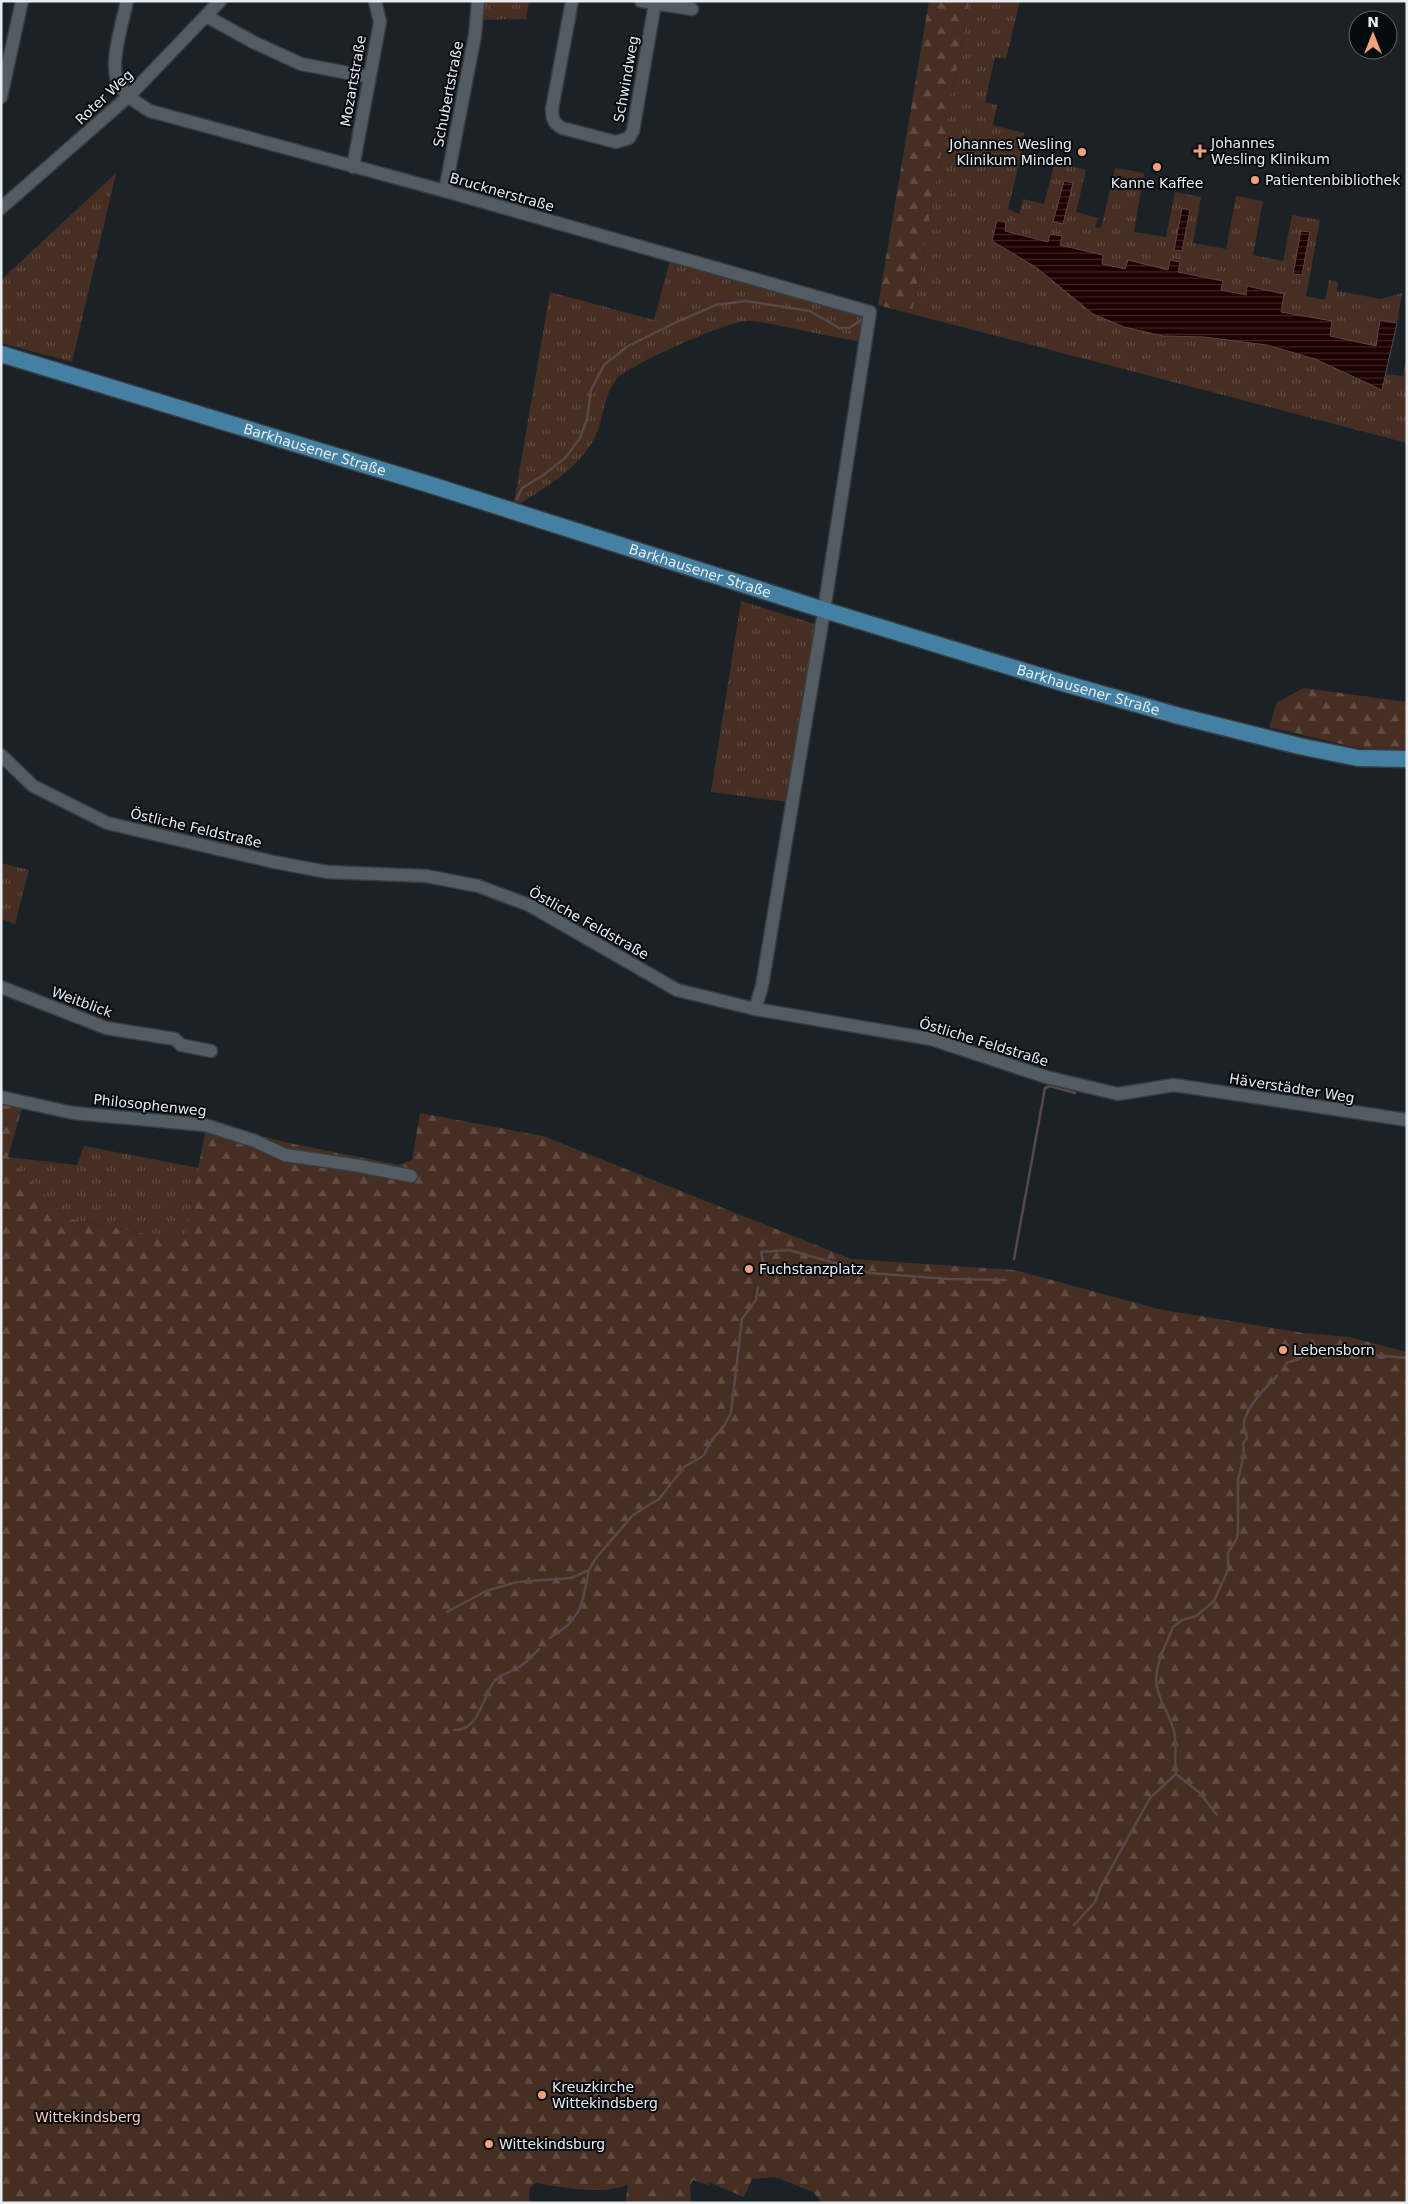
<svg xmlns="http://www.w3.org/2000/svg" width="1408" height="2204" viewBox="0 0 1408 2204" font-family="'DejaVu Sans',sans-serif">
<defs>
<pattern id="grass-tufts" width="24" height="20" patternUnits="userSpaceOnUse" patternTransform="scale(1.25)"><rect width="24" height="20" fill="#462e23"/><path d="M3 7l-1-3M5 7V3M7 7l1-3M15 17l-1-3M17 17v-4M19 17l1-3" fill="none" stroke="#614c43"/></pattern>
<pattern id="forest-firs" width="22" height="20" patternUnits="userSpaceOnUse" patternTransform="scale(1.25)"><rect width="22" height="20" fill="#462e23"/><path d="M5 1l3.5 6h-7zM16 11l3.5 6h-7z" fill="#614c43"/></pattern>
<pattern id="water-rules" width="6" height="5" patternUnits="userSpaceOnUse" patternTransform="scale(1.25)"><rect width="6" height="5" fill="#1d0000"/><path d="M0 2.5h6" fill="none" stroke="#3e2526"/></pattern>
</defs>
<rect width="100%" height="100%" fill="#1a2228"/>
<g fill="url(#grass-tufts)">
<polygon points="482,1 529,1 526,19 479,20"/>
<polygon points="969,1 1020,1 1006,59 995,57 985,102 997,105 993,125 1024,133 1022,142 1024,143 1008,209 1019,214 1023,199 1044,204 1055,162 1086,170 1076,212 1098,218 1095,227 1101,228 1115,168 1144,173 1134,232 1166,237 1175,192 1201,197 1193,243 1226,249 1236,196 1263,201 1253,255 1283,261 1292,215 1320,220 1306,296 1325,300 1329,280 1338,282 1337,291 1381,299 1402,293 1397,323 1380,321 1377,346 1329,336 1332,321 1281,312 1284,294 1248,286 1246,295 1221,290 1222,281 1178,272 1179,262 1168,270 1128,261 1126,269 1102,264 1103,255 1060,245 1062,236 1050,234 1048,242 1005,231 997,220 993,241 1037,268 1093,314 1124,327 1163,336 1204,337 1267,345 1315,359 1382,390 1386,374 1403,376 1407,354 1407,443 912,314"/>
<polygon points="116,173 72,362 1,343 1,280"/>
<path d="M670,261L862,313L866,319L862,342C838,338 815,333 791,328C776,325 761,321 746,321C728,321 626,366 616,380C603,396 604,419 595,437C580,467 546,488 519,504L514,502L550,292L654,320Z"/>
<polygon points="741,601 815,624 787,802 711,792"/>
<polygon points="1,863 29,870 15,924 1,919"/>
<polygon points="84,1146 199,1168 184,1242 67,1218 8,1157 77,1165"/>
</g>
<g fill="url(#forest-firs)">
<polygon points="929,1 969,1 912,314 878,305"/>
<polygon points="1304,688 1407,702 1407,750 1358,748 1269,727 1277,702"/>
<path d="M1,1102L22,1108L8,1157L67,1218L184,1242L207,1122L289,1143L398,1165L412,1160L420,1113L543,1136L851,1259L1015,1270L1158,1309L1304,1333L1349,1337L1407,1352V2203H820V2200L813,2192L775,2177L752,2179L744,2197L713,2184L710,2183L708,2185L693,2180L690,2186L691,2203H625L628,2185C601,2195 564,2188 536,2183L530,2188L529,2199L532,2203H1Z"/>
</g>
<g fill="url(#water-rules)" stroke="#5a4748">
<polygon points="1064,181 1073,183 1063,224 1053,222"/>
<polygon points="1182,208 1190,210 1182,251 1174,250"/>
<polygon points="997,220 1006,222 1005,231 1048,242 1050,234 1062,236 1060,245 1103,255 1102,264 1125,269 1128,260 1168,270 1170,260 1180,262 1178,272 1223,281 1221,290 1246,295 1247,286 1284,294 1281,312 1332,321 1330,336 1376,346 1380,320 1397,323 1382,390 1315,359 1267,345 1204,337 1163,336 1124,327 1093,314 1037,268 992,241"/>
<polygon points="1301,231 1310,232 1302,275 1293,274"/>
</g>
<g fill="none" stroke-linecap="round" stroke-linejoin="round">
<g stroke="#5a4748" stroke-width="2.5">
<polyline points="517,499 522,488 542,476 565,458 580,438 587,419 591,390 604,365 628,346 679,321 716,305 746,301 810,311 839,328 849,328 863,319"/>
<polyline points="1014,1259 1045,1088 1050,1086 1075,1093"/>
<polyline points="766,1274 761,1252 789,1250 870,1273 948,1279 1006,1280"/>
<polyline points="1286,1363 1299,1359 1305,1349 1407,1358"/>
<polyline points="447,1612 486,1591 517,1582 571,1578 589,1570"/>
<polyline points="550,1638 568,1625 578,1612 583,1599 589,1570 596,1558 633,1515 659,1499 684,1467 703,1456 712,1440 724,1426 731,1413 742,1319 756,1300 758,1287"/>
<path d="M454,1730C478,1731 482,1700 493,1683C499,1674 510,1673 519,1667C527,1662 533,1655 539,1649"/>
<polyline points="1176,1774 1200,1793 1217,1815"/>
<path d="M1074,1925L1095,1902L1100,1888L1150,1798L1176,1774C1174,1759 1177,1745 1174,1731C1170,1715 1159,1700 1157,1687C1153,1667 1166,1645 1173,1627L1182,1620L1196,1616L1214,1601L1228,1570V1553L1237,1538L1238,1532V1480L1244,1454L1243,1444L1247,1438C1246,1433 1243,1427 1244,1422C1248,1405 1265,1388 1277,1376"/>
</g>
<defs>
<g id="minor">
<path d="M127,1C123,22 107,68 120,86C127,97 139,104 150,111L445,191L870,312L823,617L762,986L755,1009"/>
<path d="M572,1L552,109C552,118 553,123 562,128L616,142L629,138L633,131L655,3"/>
<polyline points="641,1 692,9"/>
<polyline points="206,16 253,42 301,64 369,77"/>
<polyline points="1,97 22,1"/>
<polyline points="353,167 380,22 375,1"/>
<polyline points="445,191 475,35 478,1"/>
<polyline points="1,208 129,96 220,1"/>
<polyline points="1,755 33,786 107,823 274,862 327,872 426,876 478,886 529,905 677,990 755,1009 931,1039 1046,1077 1118,1094 1174,1085 1407,1120"/>
<polyline points="1,987 106,1028 175,1039 181,1045 211,1051"/>
<polyline points="1,1097 73,1113 205,1125 255,1141 285,1155 354,1165 411,1176"/>
</g>
<g id="major">
<path id="s1" d="M1,354L431,485L824,610L1063,683L1179,716L1299,746L1358,758L1407,759"/>
</g>
</defs>
<use href="#minor" stroke="#373d41" stroke-width="15"/>
<use href="#major" stroke="#373d41" stroke-width="19"/>
<use href="#minor" stroke="#535c62" stroke-width="12"/>
<use href="#major" stroke="#4480a2" stroke-width="16"/>
</g>
<g fill="#f1a17c" stroke="#080b0e" stroke-width="2">
<path d="M1197.5 143.5h5v5h5v5h-5v5h-5v-5h-5v-5h5z"/>
<circle cx="1082" cy="152" r="5"/>
<circle cx="1157" cy="167" r="5"/>
<circle cx="1255" cy="180" r="5"/>
<circle cx="749" cy="1269" r="5"/>
<circle cx="1283" cy="1350" r="5"/>
<circle cx="542" cy="2095" r="5"/>
<circle cx="489" cy="2144" r="5"/>
</g>
<g text-anchor="middle" dominant-baseline="central" stroke-width="4" stroke-linejoin="round" paint-order="stroke">
<g font-size="14" fill="#e7ecf0" stroke="#080b0e">
<text transform="translate(626 79) rotate(-80)">Schwindweg</text>
<text transform="translate(353 81) rotate(-80)">Mozartstraße</text>
<text transform="translate(448 94) rotate(-79)">Schubertstraße</text>
<text transform="translate(104 97) rotate(-43)">Roter Weg</text>
<text transform="translate(502 192) rotate(16)">Brucknerstraße</text>
<text stroke="none"><textPath href="#s1" startOffset="328">Barkhausener Straße</textPath></text>
<text stroke="none"><textPath href="#s1" startOffset="732">Barkhausener Straße</textPath></text>
<text stroke="none"><textPath href="#s1" startOffset="1138">Barkhausener Straße</textPath></text>
<text transform="translate(196 828) rotate(13)">Östliche Feldstraße</text>
<text transform="translate(589 923) rotate(29)">Östliche Feldstraße</text>
<text transform="translate(82 1002) rotate(20)">Weitblick</text>
<text transform="translate(984 1042) rotate(17)">Östliche Feldstraße</text>
<text transform="translate(1292 1088) rotate(9)">Häverstädter Weg</text>
<text transform="translate(150 1105) rotate(6)">Philosophenweg</text>
</g>
<g font-size="14" fill="#e7ecf0" stroke="#080b0e" text-anchor="start">
<text x="1211" y="143">Johannes<tspan x="1211" dy="16">Wesling Klinikum</tspan></text>
<text x="1072" y="144" text-anchor="end">Johannes Wesling<tspan x="1072" dy="16">Klinikum Minden</tspan></text>
<text x="1265" y="180">Patientenbibliothek</text>
<text x="1157" y="183" text-anchor="middle">Kanne Kaffee</text>
<text x="759" y="1269">Fuchstanzplatz</text>
<text x="1293" y="1350">Lebensborn</text>
<text x="552" y="2087">Kreuzkirche<tspan x="552" dy="16">Wittekindsberg</tspan></text>
<text x="499" y="2144">Wittekindsburg</text>
</g>
<g font-size="14" fill="#facdb9" stroke="#080b0e">
<text x="88" y="2117">Wittekindsberg</text>
</g>
</g>
<rect width="1408" height="2204" fill="none" stroke="#e7ecf0" stroke-width="5"/>
<g transform="translate(1373 35)"><circle r="24" fill="#080b0e" stroke="#616568"/>
<path d="M0-4L9 19L0 12L-9 19Z" fill="#f1a17c"/>
<text y="-8" font-size="14" font-weight="bold" text-anchor="middle" fill="#e7ecf0">N</text>
</g>
</svg>
